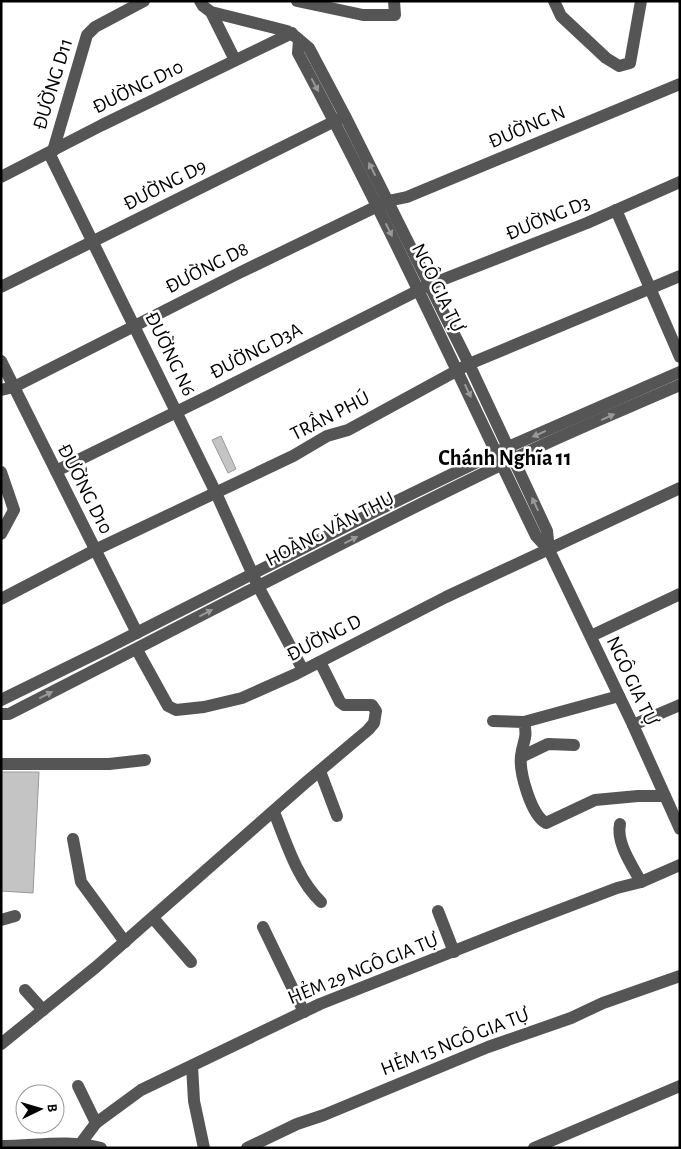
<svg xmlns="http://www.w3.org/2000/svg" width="681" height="1149" viewBox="0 0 681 1149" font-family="'Alegreya Sans',sans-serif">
<rect width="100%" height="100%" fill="#fff"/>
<g fill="#c4c4c4" stroke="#999">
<polygon points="221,436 236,469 228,473 212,440"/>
<polygon points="1,772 39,772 33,893 1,891"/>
</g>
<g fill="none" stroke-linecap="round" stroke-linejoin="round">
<g stroke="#555" stroke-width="12">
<polyline points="200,1 203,6 211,12 287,31 296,37 309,48 345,116 469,364 547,531 549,550"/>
<polyline points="297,1 363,15 395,15 394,1"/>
<polyline points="554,1 561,16 606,58 619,66 630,63 641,1"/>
<polyline points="211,12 235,60"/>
<path d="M299,40L298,53C383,211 458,374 536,536L549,550L633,725L680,829"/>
<polyline points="53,151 87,35 95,27 144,1"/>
<polyline points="49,153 216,493 258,586 303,670"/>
<polyline points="1,177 102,125 292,33"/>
<polyline points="616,210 680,357"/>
<polyline points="1,287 341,118"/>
<polyline points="1,361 137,633"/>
<polyline points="1,390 14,387 239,273 388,201 407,197 680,84"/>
<polyline points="56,471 211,395 429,285 587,223 680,182"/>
<polyline points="1,472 14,510 1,534"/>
<polyline points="1,599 95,550 293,456 327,436 348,430 469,364 680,276"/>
<polyline points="591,636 680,594"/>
<polyline points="137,650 168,706 176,710 204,707 242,698 296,674 446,597 680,488"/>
<polyline points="1,700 107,648 376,511 508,447 680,372"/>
<path d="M1,714H9C176,629 342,541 511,460C566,433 623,410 680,385"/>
<path d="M493,721L524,722C528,739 523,740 521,756C519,772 531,815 546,823L595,800L638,796H665"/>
<polyline points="524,722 619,696"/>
<polyline points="633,725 680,705"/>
<polyline points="521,757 548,744 574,745"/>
<polyline points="1,764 109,764 145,760"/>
<polyline points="320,771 337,816"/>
<path d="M274,812C286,842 297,879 321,902"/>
<path d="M620,824C616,843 632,865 641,882"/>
<polyline points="73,839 81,882 125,942"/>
<polyline points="438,911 454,952"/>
<polyline points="153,918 191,962"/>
<polyline points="1,920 15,916"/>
<polyline points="263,927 304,1012"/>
<polyline points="25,990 43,1010"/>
<polyline points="1,1044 96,967 304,784 368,730 374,723 376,711 372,705 344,705 340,702 320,662"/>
<polyline points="192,1066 194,1101 204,1148"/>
<polyline points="78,1086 96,1123"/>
<polyline points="81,1143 96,1123 141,1090 320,1004 512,928 617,888 641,882 680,865"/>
<path d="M1,1146C37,1146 66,1139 101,1148"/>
<polyline points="247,1148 297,1124 324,1115 488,1047 571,1018 603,1003 680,976"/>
<polyline points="534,1148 680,1086"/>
</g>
</g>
<defs><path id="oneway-solid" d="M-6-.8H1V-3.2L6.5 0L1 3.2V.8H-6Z" transform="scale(1.25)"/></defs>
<g fill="#999">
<use href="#oneway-solid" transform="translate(315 85) rotate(62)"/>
<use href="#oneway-solid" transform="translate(372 169) rotate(-117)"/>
<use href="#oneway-solid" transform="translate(389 230) rotate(64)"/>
<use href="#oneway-solid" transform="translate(468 391) rotate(65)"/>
<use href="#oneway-solid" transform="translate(608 417) rotate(-24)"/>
<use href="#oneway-solid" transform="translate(539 434) rotate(156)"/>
<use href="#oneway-solid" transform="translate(535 504) rotate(-115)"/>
<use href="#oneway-solid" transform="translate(351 540) rotate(-27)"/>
<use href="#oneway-solid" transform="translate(206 613) rotate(-27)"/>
<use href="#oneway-solid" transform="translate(46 695) rotate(-27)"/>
</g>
<g text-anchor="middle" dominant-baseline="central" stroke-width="5" stroke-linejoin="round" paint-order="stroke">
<g font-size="20" fill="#000" stroke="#fff">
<text transform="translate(53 84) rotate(-73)">ĐƯỜNG D11</text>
<text transform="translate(138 87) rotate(-26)">ĐƯỜNG D10</text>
<text transform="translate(527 127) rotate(-23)">ĐƯỜNG N</text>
<text transform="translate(165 185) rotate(-27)">ĐƯỜNG D9</text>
<text transform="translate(548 218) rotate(-22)">ĐƯỜNG D3</text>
<text transform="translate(207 268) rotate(-27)">ĐƯỜNG D8</text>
<text transform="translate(438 288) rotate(64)">NGÔ GIA TỰ</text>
<text transform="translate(256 351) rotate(-27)">ĐƯỜNG D3A</text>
<text transform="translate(170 354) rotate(64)">ĐƯỜNG N6</text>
<text transform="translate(330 416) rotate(-27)">TRẦN PHÚ</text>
<text transform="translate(85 489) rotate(63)">ĐƯỜNG D10</text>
<text transform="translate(330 529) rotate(-27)">HOÀNG VĂN THỤ</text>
<text transform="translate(324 638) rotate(-27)">ĐƯỜNG D</text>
<text transform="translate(632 681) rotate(65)">NGÔ GIA TỰ</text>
<text transform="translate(363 969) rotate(-22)">HẺM 29 NGÔ GIA TỰ</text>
<text transform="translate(455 1042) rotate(-21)">HẺM 15 NGÔ GIA TỰ</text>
</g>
<g font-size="22" font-weight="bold" fill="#000" stroke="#fff">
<text x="505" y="458">Chánh Nghĩa 11</text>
</g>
</g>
<rect width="681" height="1149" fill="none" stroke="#000000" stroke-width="5"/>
<g transform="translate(40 1109) rotate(85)"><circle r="24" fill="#ffffff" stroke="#999999"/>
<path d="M0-4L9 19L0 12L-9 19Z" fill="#000000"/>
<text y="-8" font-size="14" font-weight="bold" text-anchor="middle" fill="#000000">B</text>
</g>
</svg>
